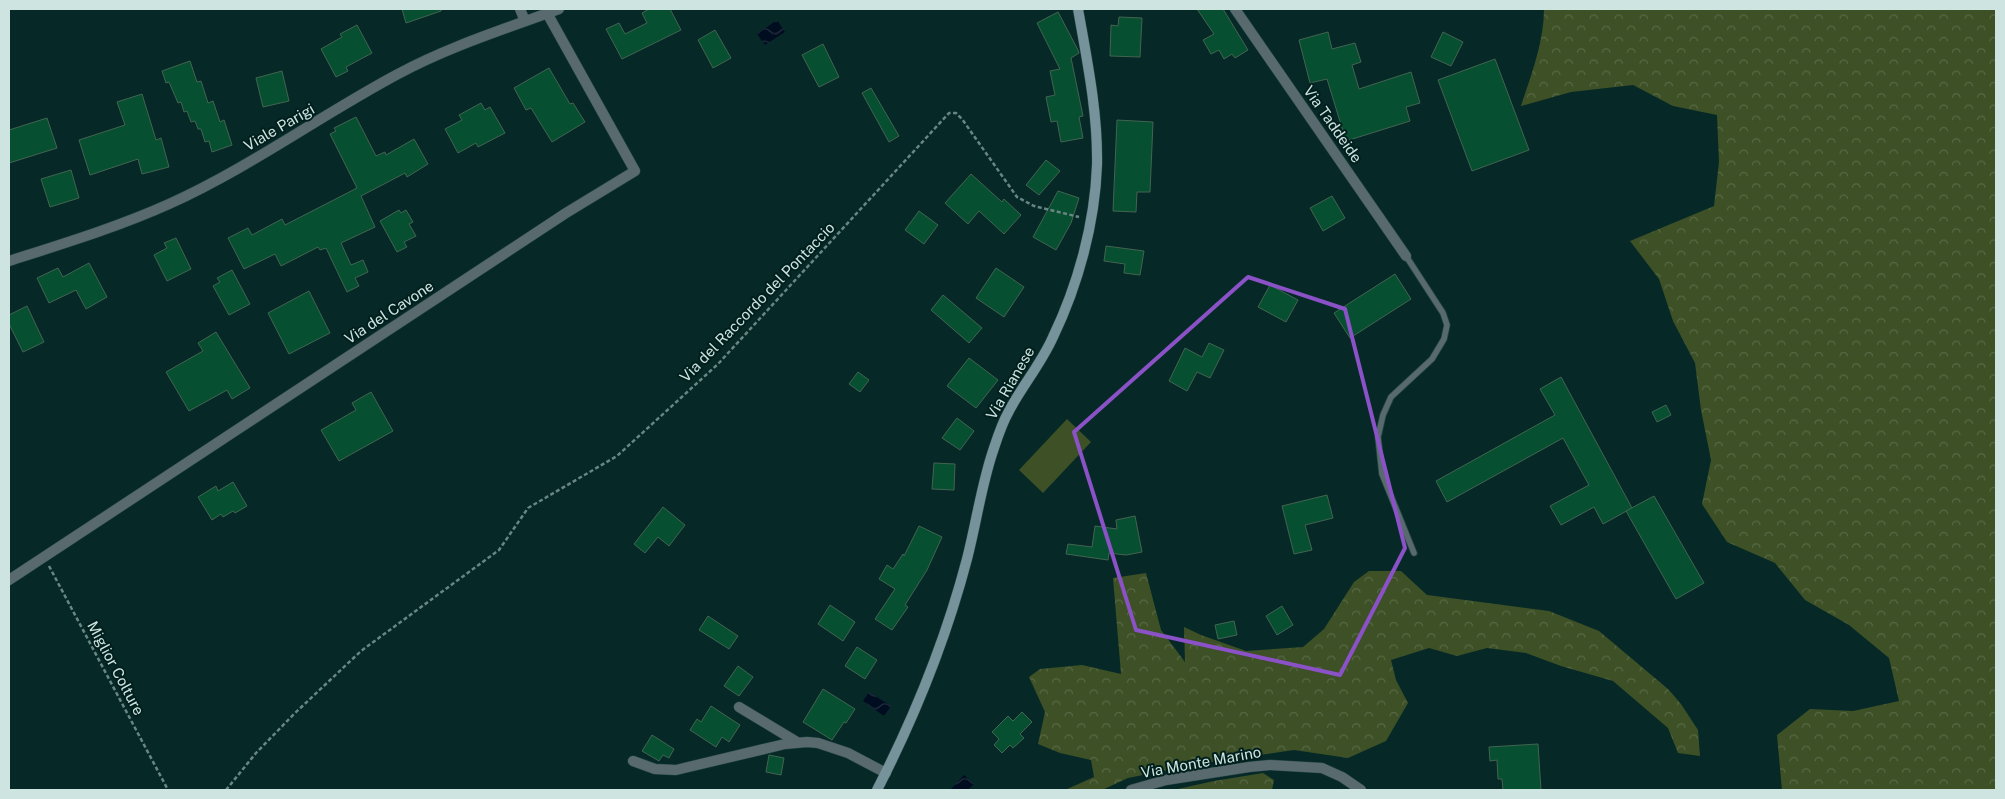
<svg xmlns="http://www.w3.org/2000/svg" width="2005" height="799" viewBox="0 0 2005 799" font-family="'Public Sans',sans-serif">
<defs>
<pattern id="forest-crowns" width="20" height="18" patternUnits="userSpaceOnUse" patternTransform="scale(1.25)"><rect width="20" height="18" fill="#3d5026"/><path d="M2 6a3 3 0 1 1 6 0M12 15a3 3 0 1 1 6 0" fill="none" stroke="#586945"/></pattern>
<pattern id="water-waves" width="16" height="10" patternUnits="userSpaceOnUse" patternTransform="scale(1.25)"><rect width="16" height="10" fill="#000c1f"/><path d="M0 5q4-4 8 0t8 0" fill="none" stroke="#242f3f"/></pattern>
</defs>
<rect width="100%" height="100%" fill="#062927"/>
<g fill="url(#forest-crowns)">
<path d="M1544,9H1996V790H1782L1777,735L1810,709L1853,711L1899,701L1889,658L1849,625L1805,600L1775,563L1727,542L1702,504L1711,460L1701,410L1695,363L1673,321L1659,279L1630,241L1714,206L1719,162L1717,115L1673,106L1633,85L1571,92L1521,106C1531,75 1544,42 1544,9Z"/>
<polygon points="1369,571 1401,571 1427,595 1549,611 1599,631 1668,689 1681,704 1698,730 1700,756 1678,753 1668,728 1613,681 1561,666 1526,653 1487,648 1457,656 1429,648 1391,660 1396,680 1408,703 1386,741 1348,758 1294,750 1192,765 1128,778 1102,790 1065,790 1094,777 1091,760 1060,753 1038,744 1045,712 1029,677 1040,669 1082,665 1121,674 1113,578 1146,573 1161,630 1185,662 1184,627 1201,635 1246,651 1303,647 1324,629 1354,582"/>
<polygon points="1263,773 1274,780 1272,790 1173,790 1214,781"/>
</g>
<polygon fill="#3d5026" points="1067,419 1091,442 1043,493 1019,470"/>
<g fill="url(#water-waves)">
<polygon points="777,20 785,32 765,45 757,34"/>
<polygon points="869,692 891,706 884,716 863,701"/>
<polygon points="964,775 974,784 968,790 950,790"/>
</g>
<g fill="#064f31" stroke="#436451">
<polygon points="402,9 441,9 441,11 406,23"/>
<polygon points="649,9 670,9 681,30 622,59 606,29 619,23 625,34 647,23 642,13"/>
<polygon points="1197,9 1223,9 1248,50 1235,58 1232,54 1224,59 1219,50 1211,54 1203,40 1214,34"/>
<polygon points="1058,12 1078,50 1079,53 1071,58 1083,116 1079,117 1083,138 1061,142 1057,121 1051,122 1046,97 1055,95 1050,71 1060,69 1037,23"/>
<polygon points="1119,17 1142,18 1140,57 1110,56 1111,25 1118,26"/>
<polygon points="357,25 372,53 346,67 348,71 336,77 321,49 342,37 340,34"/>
<polygon points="715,30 731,58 713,68 698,40"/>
<polygon points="1328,32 1332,49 1355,43 1361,62 1352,65 1359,89 1411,72 1420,103 1406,107 1410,121 1346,141 1327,79 1310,83 1299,40"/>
<polygon points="1443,32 1463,42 1451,66 1431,57"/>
<polygon points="823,44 839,77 819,87 802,55"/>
<polygon points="1495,59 1529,150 1472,171 1438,80"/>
<polygon points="190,61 197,82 201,81 208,103 213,101 220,122 224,120 232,145 212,152 209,141 205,142 201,129 198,129 195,121 191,122 187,111 184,112 181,102 178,103 169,82 166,83 162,71"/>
<polygon points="549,68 570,104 573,103 585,122 552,142 531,108 526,110 514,88"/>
<polygon points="282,71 289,101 263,107 256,78"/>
<polygon points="871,88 899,136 889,142 862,93"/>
<polygon points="142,94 156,140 161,138 169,167 142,174 138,159 90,175 79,140 125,125 117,102"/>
<polygon points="481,103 485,110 490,107 505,133 478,147 476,143 458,153 445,129 462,120 459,115"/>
<polygon points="356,117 376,156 385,152 386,155 414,139 428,164 407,177 405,173 361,196 375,227 341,243 351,265 363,260 368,272 355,278 359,286 347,292 326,248 320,250 318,247 281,266 275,254 244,269 228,238 248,228 252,235 282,219 285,225 357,188 330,134 336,131 334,128"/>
<polygon points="47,118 57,148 9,163 9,130"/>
<polygon points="1117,120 1153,122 1150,192 1137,192 1136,212 1113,211"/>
<polygon points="1046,160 1060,171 1039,195 1026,185"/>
<polygon points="71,170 79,198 50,207 41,179"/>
<polygon points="971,174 1002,202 1004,199 1021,215 1004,234 979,211 968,224 945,203"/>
<polygon points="1058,191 1079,198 1071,223 1056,250 1033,237"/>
<polygon points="1332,196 1345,218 1323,231 1310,208"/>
<polygon points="399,210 401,213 406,210 413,222 409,224 416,236 404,242 407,247 397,252 380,221"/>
<polygon points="919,211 938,225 924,244 905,230"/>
<polygon points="176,238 191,269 167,281 154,255 167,248 164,243"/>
<polygon points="1106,246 1144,251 1140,275 1124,273 1125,264 1104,261"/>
<polygon points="89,263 107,297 86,309 76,290 49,303 37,278 58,268 63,277"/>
<polygon points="996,268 1024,287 1004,317 976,298"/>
<polygon points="232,270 250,304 229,315 213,286 220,282 217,278"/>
<polygon points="1395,274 1411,299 1350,338 1334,313"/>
<polygon points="1270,285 1298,300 1286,322 1258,307"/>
<polygon points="309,291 330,333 289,354 268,313"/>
<polygon points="943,295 982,328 969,343 931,310"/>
<polygon points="27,306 44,342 23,352 9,324 9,315"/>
<polygon points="216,332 250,388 232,399 227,390 189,411 166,372 203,351 198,343"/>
<polygon points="1209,343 1224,350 1210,378 1197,372 1187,391 1169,381 1185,348 1202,357"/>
<polygon points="969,358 998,380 976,408 947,386"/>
<polygon points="858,372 869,380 860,392 849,384"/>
<polygon points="1561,377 1632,508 1603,524 1594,507 1561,525 1550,506 1589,485 1563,438 1447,502 1436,481 1555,415 1540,389"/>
<polygon points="371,392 393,431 339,461 321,430 356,410 352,403"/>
<polygon points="1666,405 1671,415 1657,422 1652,412"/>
<polygon points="957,418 974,431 960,450 942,438"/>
<polygon points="934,463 955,464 954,490 932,489"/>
<polygon points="233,482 247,506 235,513 233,511 223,517 221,514 212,520 198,497 216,486 218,491"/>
<polygon points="1327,495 1333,518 1305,525 1312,550 1294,554 1282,506"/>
<polygon points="1654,496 1704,583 1676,599 1626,511"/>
<polygon points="663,507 685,525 669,546 658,537 645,553 634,544"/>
<polygon points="1135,516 1142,552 1126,555 1109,553 1108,560 1066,554 1068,544 1092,547 1095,526 1117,529 1116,520"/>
<polygon points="919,526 942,537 927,570 905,605 908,607 892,630 875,619 895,589 879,579 887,565 893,569 903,554 904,556"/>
<polygon points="830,605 855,622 843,641 818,624"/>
<polygon points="1282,606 1293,625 1277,635 1266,616"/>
<polygon points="708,616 738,636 729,649 699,630"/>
<polygon points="1234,621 1237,635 1218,639 1215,625"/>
<polygon points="857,647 877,660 865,679 845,666"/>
<polygon points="738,666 753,677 739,696 724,686"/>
<polygon points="823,689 855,709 846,723 844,722 832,740 803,722"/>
<polygon points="711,706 740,725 729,742 722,737 716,747 690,730 697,719 701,722"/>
<polygon points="1022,712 1032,722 1020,734 1024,738 1013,748 1010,745 1002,753 994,745 999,739 992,732 1008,716 1013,721"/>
<polygon points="652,735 674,749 669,758 663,755 659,761 642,751"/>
<polygon points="1538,744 1541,790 1503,790 1502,779 1498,779 1497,760 1490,761 1489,747"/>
<polygon points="769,755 784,758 781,775 766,772"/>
</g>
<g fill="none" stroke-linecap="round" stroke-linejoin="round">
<defs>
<polyline id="service" points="1406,256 1443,313 1447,325 1444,339 1432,359 1391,397 1383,415 1378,437 1382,474 1414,553"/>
<g id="minor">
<polyline points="520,9 525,21"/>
<polyline points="1235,9 1406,256"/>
<polyline points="9,580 566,213 635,171 547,13"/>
<polyline points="739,707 797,742"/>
<polyline points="633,761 655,769 676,770 785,744 807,742 818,743 848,753 886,773"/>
<polyline points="1131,790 1166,780 1249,767 1270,765 1322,768 1342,777 1361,790"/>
</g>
<path id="tertiary" d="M9,261C62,244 118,227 169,204C249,168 321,115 398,74C450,46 505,29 559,9"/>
<path id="secondary" d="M877,790C915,716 946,639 967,559C976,524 981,488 992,454C997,439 1001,425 1009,411C1022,386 1041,364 1053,337C1078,285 1095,223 1097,165C1098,113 1087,60 1078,9"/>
</defs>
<use href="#service" stroke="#264745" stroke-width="7"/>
<use href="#minor" stroke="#264745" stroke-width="11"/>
<use href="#tertiary" stroke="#264745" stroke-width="11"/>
<use href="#secondary" stroke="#264745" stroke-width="11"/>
<g stroke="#698684" stroke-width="2.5" stroke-dasharray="4 2.5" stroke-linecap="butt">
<polyline points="49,566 168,790"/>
<polyline points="226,790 256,753 294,714 361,651 499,550 528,508 617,456 718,364 949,113 956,113 962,119 1017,197 1034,206 1079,217"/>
</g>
<use href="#service" stroke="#596a6f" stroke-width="5.5"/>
<use href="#minor" stroke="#596a6f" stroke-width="10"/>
<use href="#tertiary" stroke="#596a6f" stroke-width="10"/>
<use href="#secondary" stroke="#76929a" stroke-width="10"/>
</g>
<path fill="none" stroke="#8b51c6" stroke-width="4" stroke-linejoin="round" d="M1248,277L1345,309L1405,548L1340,675L1136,630L1074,432Z"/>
<g text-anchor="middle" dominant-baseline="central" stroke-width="4" stroke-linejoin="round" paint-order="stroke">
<g font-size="15" fill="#cde4e1" stroke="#001f1d">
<text transform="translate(1333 124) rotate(55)">Via Taddeide</text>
<text transform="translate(279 127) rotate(-30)">Viale Parigi</text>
<text transform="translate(757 302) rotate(-46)">Via del Raccordo del Pontaccio</text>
<text transform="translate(389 312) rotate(-33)">Via del Cavone</text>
<text transform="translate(1010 383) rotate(-60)">Via Rianese</text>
<text transform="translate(116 668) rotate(62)">Miglior Colture</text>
<text transform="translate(1201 762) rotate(-10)">Via Monte Marino</text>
</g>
</g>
<rect width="2005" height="799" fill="none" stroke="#cde4e1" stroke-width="20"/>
</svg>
